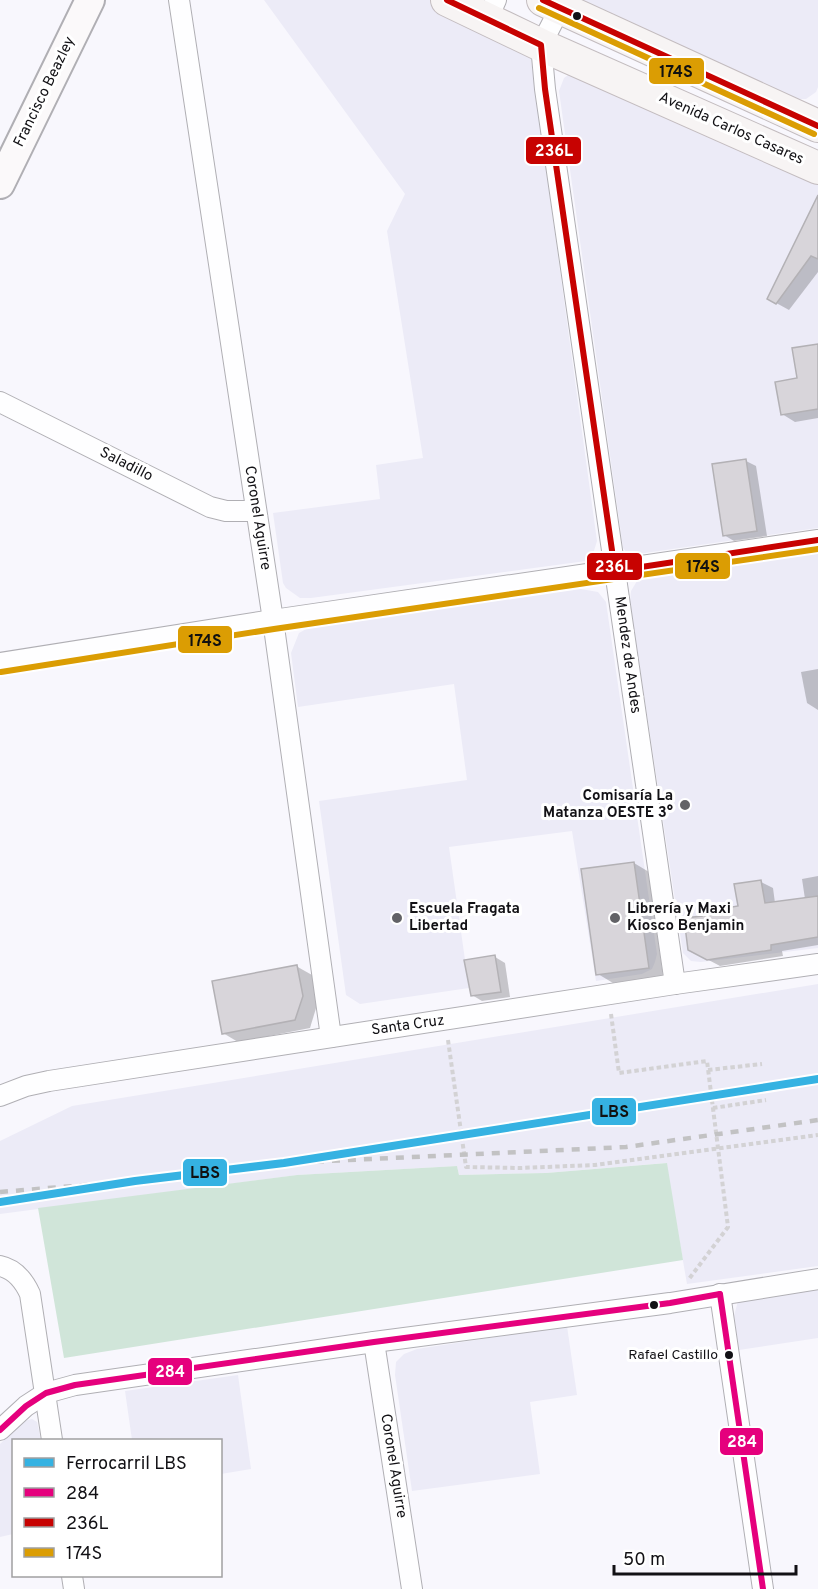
<svg xmlns="http://www.w3.org/2000/svg" width="818" height="1589" viewBox="0 0 818 1589" font-family="Overpass,sans-serif">
<rect width="100%" height="100%" fill="#f8f7fd"/>
<g fill="#ecebf7">
<polygon points="264,0 433,0 530,52 597,541 593,554 586,561 311,598 300,598 286,588 283,583 273,513 380,499 376,465 423,458 387,231 405,194"/>
<polygon points="578,0 818,0 818,87 816,92 806,99 793,99"/>
<polygon points="572,72 818,182 818,528 638,554 628,554 623,548 559,91 564,78"/>
<polygon points="818,552 818,948 701,962 691,961 683,953 630,602 631,591 637,581 643,578"/>
<polygon points="575,588 598,592 606,602 657,954 655,962 652,969 642,974 596,981 572,831 449,847 469,988 360,1004 346,995 319,801 467,780 454,684 298,707 291,653 299,633 308,628"/>
<polygon points="818,984 818,1266 687,1284 666,1163 546,1173 459,1175 457,1166 297,1175 0,1214 0,1141 72,1106"/>
<polygon points="818,1285 818,1338 739,1350 734,1316 738,1301"/>
<polygon points="567,1326 577,1395 530,1402 540,1474 412,1491 395,1375 396,1362 404,1354 417,1349"/>
<polygon points="238,1375 251,1469 221,1474 220,1440 171,1440 170,1438 132,1440 125,1391"/>
<polygon points="32,1419 37,1422 41,1440 14,1440 13,1534 0,1537 0,1444 24,1421"/>
</g>
<polygon fill="#d0e5d9" points="667,1163 683,1260 64,1358 38,1208 297,1175 457,1166 459,1175 546,1173"/>
<g fill="#0003">
<polygon points="818,199 818,272 789,310 769,299"/>
<polygon points="818,346 818,418 795,422 782,414"/>
<polygon points="746,461 756,466 767,536 734,541 724,535"/>
<polygon points="818,669 818,710 807,703 801,672"/>
<polygon points="634,863 649,872 663,976 613,983 598,974"/>
<polygon points="818,876 818,945 782,951 783,956 720,966 701,956 724,915 740,907 761,882 773,888 775,903 805,899 802,879"/>
<polygon points="495,957 505,963 510,997 482,1001 472,995"/>
<polygon points="296,966 312,975 317,1005 310,1028 238,1042 223,1033"/>
</g>
<g fill="#d8d5da" stroke="#b3b1b5" stroke-width="1.5">
<polygon points="818,195 818,259 811,256 776,304 767,299"/>
<polygon points="818,344 818,409 781,415 775,382 797,378 792,348"/>
<polygon points="746,459 757,531 723,536 712,464"/>
<polygon points="634,862 649,968 596,975 581,869"/>
<polygon points="761,880 765,903 818,896 818,937 771,945 771,950 707,960 688,950 684,918 722,914 721,909 738,906 734,884"/>
<polygon points="495,955 501,992 471,996 464,960"/>
<polygon points="297,965 303,996 295,1020 222,1034 212,981"/>
</g>
<g fill="none" stroke-linecap="round" stroke-linejoin="round">
<defs>
<g id="street">
<polyline points="179,0 273,620 331,1037"/>
<polyline points="560,8 541,45 545,89 675,984"/>
<polyline points="487,20 496,0"/>
<polyline points="0,402 210,507 226,511 256,511"/>
<polyline points="0,663 273,620 818,540"/>
<polyline points="0,1096 26,1086 49,1081 675,984 818,964"/>
<path d="M0,1266C15,1269 24,1281 30,1294L52,1440"/>
<polyline points="720,1294 763,1589"/>
<polyline points="374,1342 412,1589"/>
<polyline points="0,1430 26,1406 46,1393 75,1385 374,1342 670,1303 818,1279"/>
<polyline points="72,1576 74,1589"/>
</g>
<polyline id="secondary" points="0,184 90,0"/>
<g id="primary">
<polyline points="447,0 541,45 818,168"/>
<polyline points="543,0 818,126"/>
</g>
</defs>
<use href="#street" stroke="#b0afb4" stroke-width="22"/>
<use href="#secondary" stroke="#b0afb4" stroke-width="32"/>
<use href="#primary" stroke="#c3bcbf" stroke-width="34"/>
<g stroke="#d3d2d4" stroke-width="4" stroke-dasharray="4.5 3" stroke-linecap="butt">
<polyline points="611,1014 619,1073 707,1061 728,1227 689,1279"/>
<polyline points="448,1040 466,1167 520,1168 595,1165 818,1135"/>
<polyline points="708,1070 762,1064"/>
<polyline points="713,1108 766,1100"/>
</g>
<use href="#street" stroke="#fefeff" stroke-width="20"/>
<use href="#secondary" stroke="#fbf9fa" stroke-width="28"/>
<use href="#primary" stroke="#f7f4f4" stroke-width="32"/>
<g stroke="#c2c2c3" stroke-width="4.5" stroke-dasharray="8 8" stroke-linecap="butt">
<polyline points="284,1163 626,1147 818,1120"/>
<polyline points="0,1192 135,1181"/>
</g>
<defs>
<g id="bus-1">
<polyline points="720,1294 763,1589"/>
<polyline points="0,1430 26,1406 46,1393 75,1385 374,1342 670,1303 720,1294"/>
</g>
<g id="bus-2">
<polyline points="447,0 541,45 545,89 615,571 818,540"/>
<polyline points="543,0 818,126"/>
</g>
<g id="bus-3">
<polyline points="539,8 814,134"/>
<polyline points="1,672 274,629 818,549"/>
</g>
</defs>
<use href="#bus-1" stroke="#fff" stroke-width="10"/>
<use href="#bus-2" stroke="#fff" stroke-width="10"/>
<use href="#bus-3" stroke="#fff" stroke-width="10"/>
<use href="#bus-1" stroke="#e5007d" stroke-width="6"/>
<use href="#bus-2" stroke="#c70201" stroke-width="6"/>
<use href="#bus-3" stroke="#db9d03" stroke-width="6"/>
<defs>
<polyline id="rail-1" points="0,1202 135,1181 284,1163 818,1079"/>
</defs>
<use href="#rail-1" stroke="#fff" stroke-width="12"/>
<use href="#rail-1" stroke="#35b2e2" stroke-width="8"/>
</g>
<g fill="#121115" stroke="#fff" stroke-width="2">
<circle cx="577" cy="16" r="5"/>
<circle cx="654" cy="1305" r="5"/>
<circle cx="729" cy="1355" r="5"/>
</g>
<g fill="#626266" stroke="#fff" stroke-width="2">
<circle cx="685" cy="805" r="6"/>
<circle cx="397" cy="918" r="6"/>
<circle cx="615" cy="918" r="6"/>
</g>
<g text-anchor="middle" dominant-baseline="central" stroke-width="6" stroke-linejoin="round" paint-order="stroke">
<g font-size="14" fill="#121115" stroke="#fff" text-anchor="end">
<text x="718" y="1355">Rafael Castillo</text>
</g>
<g font-size="15" fill="#121115" stroke="#fff">
<text transform="translate(45 92) rotate(-64)">Francisco Beazley</text>
<text transform="translate(731 129) rotate(24)">Avenida Carlos Casares</text>
<text transform="translate(126 465) rotate(27)">Saladillo</text>
<text transform="translate(257 518) rotate(81)">Coronel Aguirre</text>
<text transform="translate(627 655) rotate(82)">Mendez de Andes</text>
<text transform="translate(408 1026) rotate(-8)">Santa Cruz</text>
<text transform="translate(393 1466) rotate(81)">Coronel Aguirre</text>
</g>
<g font-size="15" font-weight="bold" fill="#121115" stroke="#fff" text-anchor="start">
<text x="673" y="796" text-anchor="end">Comisaría La<tspan x="673" dy="17">Matanza OESTE 3°</tspan></text>
<text x="409" y="909">Escuela Fragata<tspan x="409" dy="17">Libertad</tspan></text>
<text x="627" y="909">Librería y Maxi<tspan x="627" dy="17">Kiosco Benjamin</tspan></text>
</g>
</g>
<g stroke="#fff" stroke-width="2">
<rect x="648" y="57" width="57" height="28" rx="6" fill="#db9d03"/>
<rect x="525" y="136" width="57" height="29" rx="6" fill="#c70201"/>
<rect x="674" y="552" width="57" height="28" rx="6" fill="#db9d03"/>
<rect x="586" y="552" width="57" height="29" rx="6" fill="#c70201"/>
<rect x="177" y="625" width="56" height="29" rx="6" fill="#db9d03"/>
<rect x="591" y="1097" width="46" height="29" rx="6" fill="#35b2e2"/>
<rect x="182" y="1158" width="46" height="29" rx="6" fill="#35b2e2"/>
<rect x="147" y="1357" width="46" height="29" rx="6" fill="#e5007d"/>
<rect x="719" y="1427" width="45" height="29" rx="6" fill="#e5007d"/>
</g>
<g font-size="16" text-anchor="middle" font-weight="bold" fill="#fff">
<text x="554" y="156">236L</text>
<text x="614" y="572">236L</text>
<text x="170" y="1377">284</text>
<text x="742" y="1447">284</text>
</g>
<g font-size="16" text-anchor="middle" font-weight="bold" fill="#111">
<text x="676" y="77">174S</text>
<text x="703" y="572">174S</text>
<text x="205" y="646">174S</text>
<text x="614" y="1117">LBS</text>
<text x="205" y="1178">LBS</text>
</g>
<rect x="12" y="1439" width="210" height="138" fill="#ffffff" stroke="#a0a0a1" stroke-width="1.5"/>
<rect x="24" y="1458" width="30" height="9" fill="#35b2e2" stroke="#a0a0a1" stroke-width="1.5"/>
<text x="66" y="1469" font-size="18" fill="#121115">Ferrocarril LBS</text>
<rect x="24" y="1488" width="30" height="9" fill="#e5007d" stroke="#a0a0a1" stroke-width="1.5"/>
<text x="66" y="1499" font-size="18" fill="#121115">284</text>
<rect x="24" y="1518" width="30" height="9" fill="#c70201" stroke="#a0a0a1" stroke-width="1.5"/>
<text x="66" y="1529" font-size="18" fill="#121115">236L</text>
<rect x="24" y="1548" width="30" height="9" fill="#db9d03" stroke="#a0a0a1" stroke-width="1.5"/>
<text x="66" y="1559" font-size="18" fill="#121115">174S</text>
<path d="M614 1565v9h182v-9" fill="none" stroke="#121115" stroke-width="3"/>
<text x="623" y="1565" font-size="18" fill="#121115" stroke="#ffffff" stroke-width="4.5" paint-order="stroke">50 m</text>
</svg>
